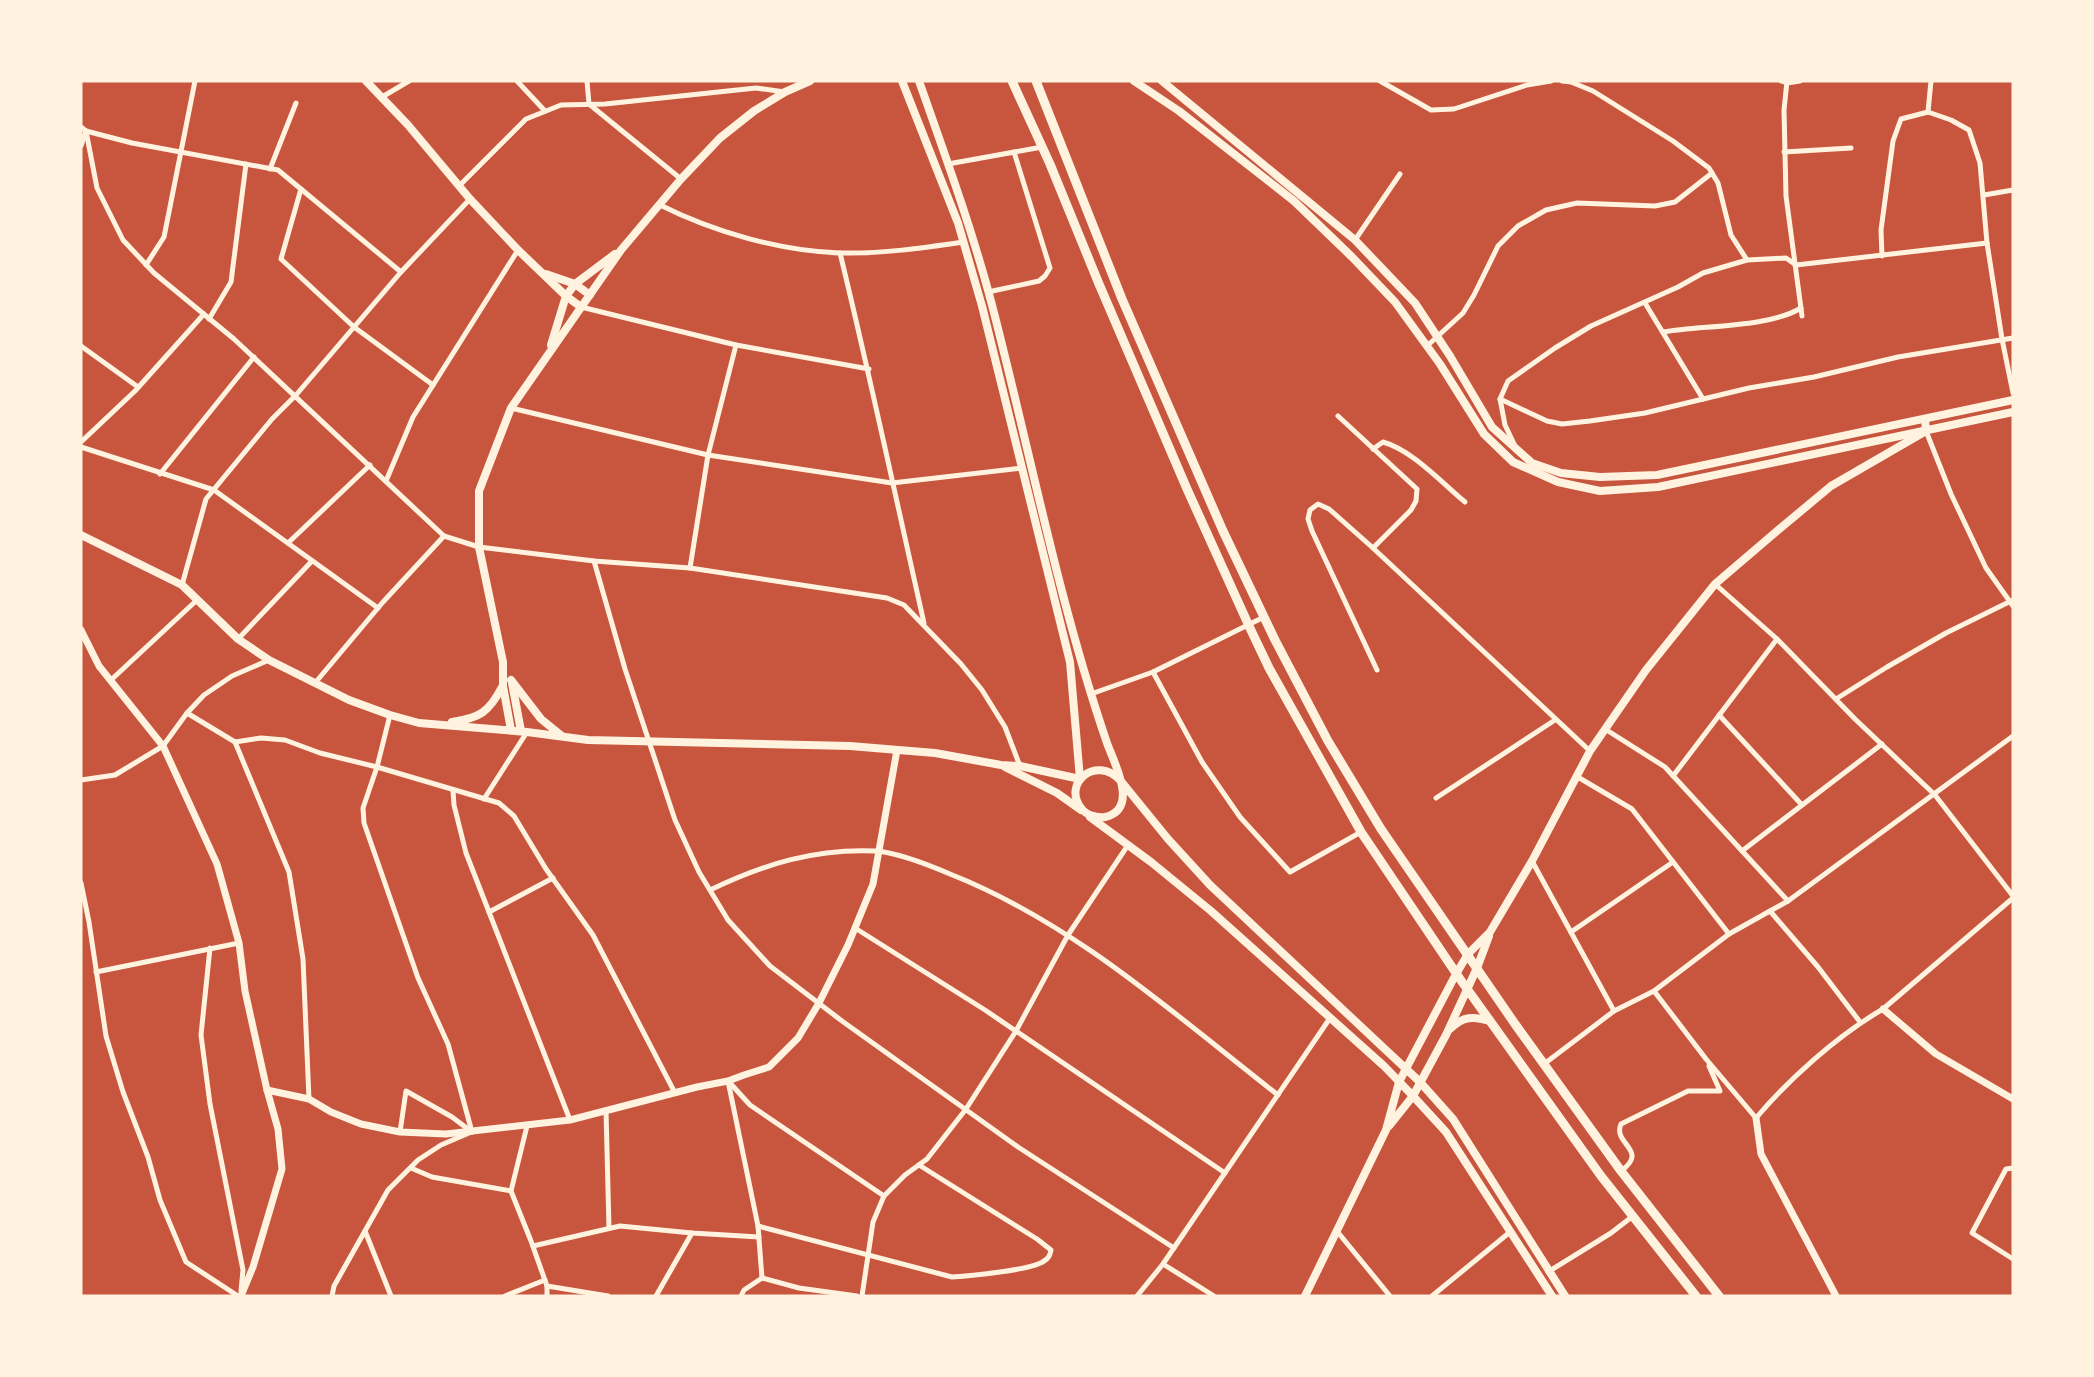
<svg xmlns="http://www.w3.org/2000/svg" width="2094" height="1377" viewBox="0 0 2094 1377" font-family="'Noto Serif',serif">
<rect width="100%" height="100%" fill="#c8553d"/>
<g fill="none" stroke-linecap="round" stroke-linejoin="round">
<g stroke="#fff3e0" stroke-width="5">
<polyline points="517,81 545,111"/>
<polyline points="587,81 589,104 681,179"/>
<polyline points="1380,81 1431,110 1454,109 1527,85 1551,81"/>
<polyline points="1562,81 1571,82 1593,91 1673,141 1709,168 1718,183 1731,235 1747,260"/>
<polyline points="1781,81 1787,83 1800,81"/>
<polyline points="1787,81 1784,110 1786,196 1802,316"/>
<polyline points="382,97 409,81"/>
<polyline points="1928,112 1951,120 1969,130 1980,163 1987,243 2002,339 2013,393"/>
<polyline points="1928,112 1931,81"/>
<polyline points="81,127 86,131 97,188 123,240 154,273 234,339 444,536"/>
<polyline points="81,146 86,131 132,143 278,170 401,272"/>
<polyline points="1784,152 1851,148"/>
<polyline points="948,164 1042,147"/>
<polyline points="270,169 296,103"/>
<polyline points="459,186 526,119 561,105 605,104 756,88 785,92"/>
<polyline points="301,189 281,259 354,327 433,385"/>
<polyline points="1984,195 2013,190"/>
<path d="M660,205C714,232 780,251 840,253C881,254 923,248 963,242"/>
<polyline points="1355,240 1400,174"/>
<path d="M840,253C870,376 896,499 924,623"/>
<polyline points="1882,256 1881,230 1893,141 1901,119 1928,112"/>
<polyline points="146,265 164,237 195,81"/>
<polyline points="988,292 1039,281 1045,276 1050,268 1014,152"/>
<polyline points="1645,303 1703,399"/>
<polyline points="581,307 736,345 869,369"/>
<polyline points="209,319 231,282 246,164"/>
<path d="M1663,332C1702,325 1768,328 1801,308"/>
<polyline points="81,346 138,387"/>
<polyline points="1427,346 1463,313 1474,295 1498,246 1518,226 1546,210 1577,203 1655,206 1675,202 1712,173"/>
<polyline points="1500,399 1547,421 1562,424 1590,421 1645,413 1749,388 1814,377 1898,357 2013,338"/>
<polyline points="511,408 708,455 892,483 1023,468"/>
<polyline points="1338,416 1417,489 1416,501 1411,510 1373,548"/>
<polyline points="1926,431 1951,494 1986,568 2013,606"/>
<polyline points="81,442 135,391 204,314"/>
<polyline points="1515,446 1505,425 1500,399 1508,381 1555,348 1591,326 1678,287 1703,273 1747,260 1786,258 1796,265 1987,243"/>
<polyline points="81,447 214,490 378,608"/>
<path d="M1373,449L1383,442C1412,450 1442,483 1465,502"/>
<polyline points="160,474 254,357"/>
<polyline points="386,481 413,417 518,250"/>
<polyline points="288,543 370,465"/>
<polyline points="594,561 625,669 675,820 699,872 728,920 770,966 842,1021 1018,1147 1174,1248"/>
<polyline points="690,568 708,455 736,345"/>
<polyline points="1715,584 1777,639 1855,719 1935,795 2013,896"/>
<polyline points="182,585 206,499 272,419 296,395 401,272 470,199"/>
<polyline points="238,639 312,561"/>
<polyline points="1377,670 1312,531 1308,519 1310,510 1318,504 1329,509 1373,548 1590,751"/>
<polyline points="1153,672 1202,762 1240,817 1290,872 1361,832"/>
<polyline points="111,680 198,599"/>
<polyline points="315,683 383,602 444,536 479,547 594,561 690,568 887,598 904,605 961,664 982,690 1005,727 1020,766"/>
<polyline points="1091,694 1153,672 1264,617"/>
<polyline points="1836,699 1887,667 1946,633 2013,600"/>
<polyline points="187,713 235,742 261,738 285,740 320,753 377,767 499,803 514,816 546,869 593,935 675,1093"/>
<polyline points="390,715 377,767 363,808 364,823 418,978 448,1044 472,1132"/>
<polyline points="1719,715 1802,805"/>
<polyline points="1605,729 1665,767 1788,901"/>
<polyline points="235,742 289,872 303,959 309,1099"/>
<polyline points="1576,776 1632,809 1729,934"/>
<polyline points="1673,776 1777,639"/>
<polyline points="81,780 115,775 163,746 187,713 204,695 232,676 269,660"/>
<polyline points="453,791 454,805 466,853 570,1120"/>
<polyline points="1436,798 1555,720"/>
<polyline points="484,799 527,732"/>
<polyline points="1742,851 1882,744"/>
<polyline points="1532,861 1614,1011"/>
<polyline points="81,883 89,922 106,1036 123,1092 148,1157 160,1200 186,1262 238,1296"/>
<path d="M710,890C764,864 816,848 876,851C900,853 929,865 950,874C1074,923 1174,1014 1278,1095"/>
<polyline points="489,912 553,878"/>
<polyline points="855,928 985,1010 1225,1173"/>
<polyline points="1571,932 1673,862"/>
<polyline points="210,948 201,1035 210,1104 243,1270 241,1291"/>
<polyline points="96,972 239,943"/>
<path d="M1654,991L1706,1059L1756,1118C1790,1078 1837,1036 1883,1009L2013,898"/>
<polyline points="1860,1022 1818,967 1770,911 1788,901 2013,736"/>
<polyline points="1544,1064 1614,1011 1654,991 1729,934 1770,911"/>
<polyline points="728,1081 758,1226 762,1278"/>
<polyline points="730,1083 750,1105 884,1196"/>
<polyline points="606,1111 609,1228"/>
<polyline points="527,1126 511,1191 531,1241 547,1286 547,1296"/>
<polyline points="400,1132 406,1091 452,1117 472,1132"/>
<polyline points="411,1168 432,1177 511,1191"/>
<polyline points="2013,1168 2006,1169 1972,1233 2013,1259"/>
<path d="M1621,1171C1650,1150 1612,1144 1621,1124L1688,1091H1720L1709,1066"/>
<path d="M758,1226L952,1277C968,1276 1033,1270 1044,1261C1049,1258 1050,1255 1051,1250L1037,1239L919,1165"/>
<polyline points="1336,1230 1390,1296"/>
<polyline points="365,1231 391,1296"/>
<polyline points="533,1246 620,1226 692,1233 759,1237"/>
<polyline points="1163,1264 1214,1296"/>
<polyline points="1548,1272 1611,1233 1633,1216"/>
<polyline points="762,1278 799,1288 857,1296"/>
<polyline points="547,1286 608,1296"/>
<polyline points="332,1296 334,1286 388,1190 418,1160 441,1145 469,1133"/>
<polyline points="505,1296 545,1280"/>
<polyline points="656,1296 692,1233"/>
<polyline points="741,1296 744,1290 762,1278"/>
<polyline points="862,1296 873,1222 884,1196 905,1175 927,1159 966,1109 1016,1031 1068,935 1128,845"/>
<polyline points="1137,1296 1163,1264 1330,1018"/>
<polyline points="1432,1296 1510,1232"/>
</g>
<g stroke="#fff3e0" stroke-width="7">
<polyline points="81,630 99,666 163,746 217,864 239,943 245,991 267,1090 278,1129 282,1169 253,1267 241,1296"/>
<polyline points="1883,1009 1936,1054 2013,1099"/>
<polyline points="267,1090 309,1099 331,1112 361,1124 400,1132 446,1134 570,1120 697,1087 728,1081 744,1075 769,1067 798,1038 819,1003 848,945 873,884 897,750"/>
<polyline points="1756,1118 1761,1154 1836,1296"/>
</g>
<g stroke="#fff3e0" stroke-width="8">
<polyline points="366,81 408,125 470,199 518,250 566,296 581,307"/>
<polyline points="902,81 958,223 982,306 1070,662 1080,779"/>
<path d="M919,81C945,155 972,229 992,305C1030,451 1058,600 1107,743C1114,763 1140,809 1105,817C1096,818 1086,815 1081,808C1062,783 1096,755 1120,780L1168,839L1210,885L1420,1082L1453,1119L1565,1296"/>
<polyline points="1134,81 1179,111 1294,201 1352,257 1395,302 1440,364 1484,434 1513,462 1558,482 1600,491 1658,487 2013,412"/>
<polyline points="1162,81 1355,240 1415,303 1450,356 1492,427 1532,463 1561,473 1600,477 1657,475 2013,400"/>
<polyline points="546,274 575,284 590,295"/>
<polyline points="551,345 566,296 575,284 615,254"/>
<polyline points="81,535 182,585 238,639 269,660 349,700 390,715 419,723 527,732 588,740 850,746 935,753 1001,765 1020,766 1080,779"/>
<polyline points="511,680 541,719 562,736"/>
<polyline points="512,683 521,731"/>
<path d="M452,722C480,718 489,712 502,687"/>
<polyline points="511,730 503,686 503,662 479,547 479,491 511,408 621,250 681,179 720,138 754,111 785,92 810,81"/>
<polyline points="1005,767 1057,793 1081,810"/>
<polyline points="1090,817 1151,862 1211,911 1384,1066 1413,1096 1446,1132 1552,1296"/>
<path d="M1450,1029C1463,1016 1473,1016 1490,1021"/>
<polyline points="1389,1126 1413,1096 1446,1035 1477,968 1489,936"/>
<polyline points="1305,1296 1386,1130 1399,1082 1456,974 1468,954 1490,932 1532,861 1590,751 1646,670 1715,584 1777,531 1831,486 1926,431 1925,419"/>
</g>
<g stroke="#fff3e0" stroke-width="9">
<polyline points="1012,81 1050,164 1099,284 1187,489 1249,626 1269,668 1361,832 1460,979 1601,1176 1696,1296"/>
<polyline points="1036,81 1122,299 1223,531 1275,640 1328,741 1381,829 1515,1024 1621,1171 1719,1296"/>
</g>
</g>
<rect width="2094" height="1377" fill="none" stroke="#fff3e0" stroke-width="165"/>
</svg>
